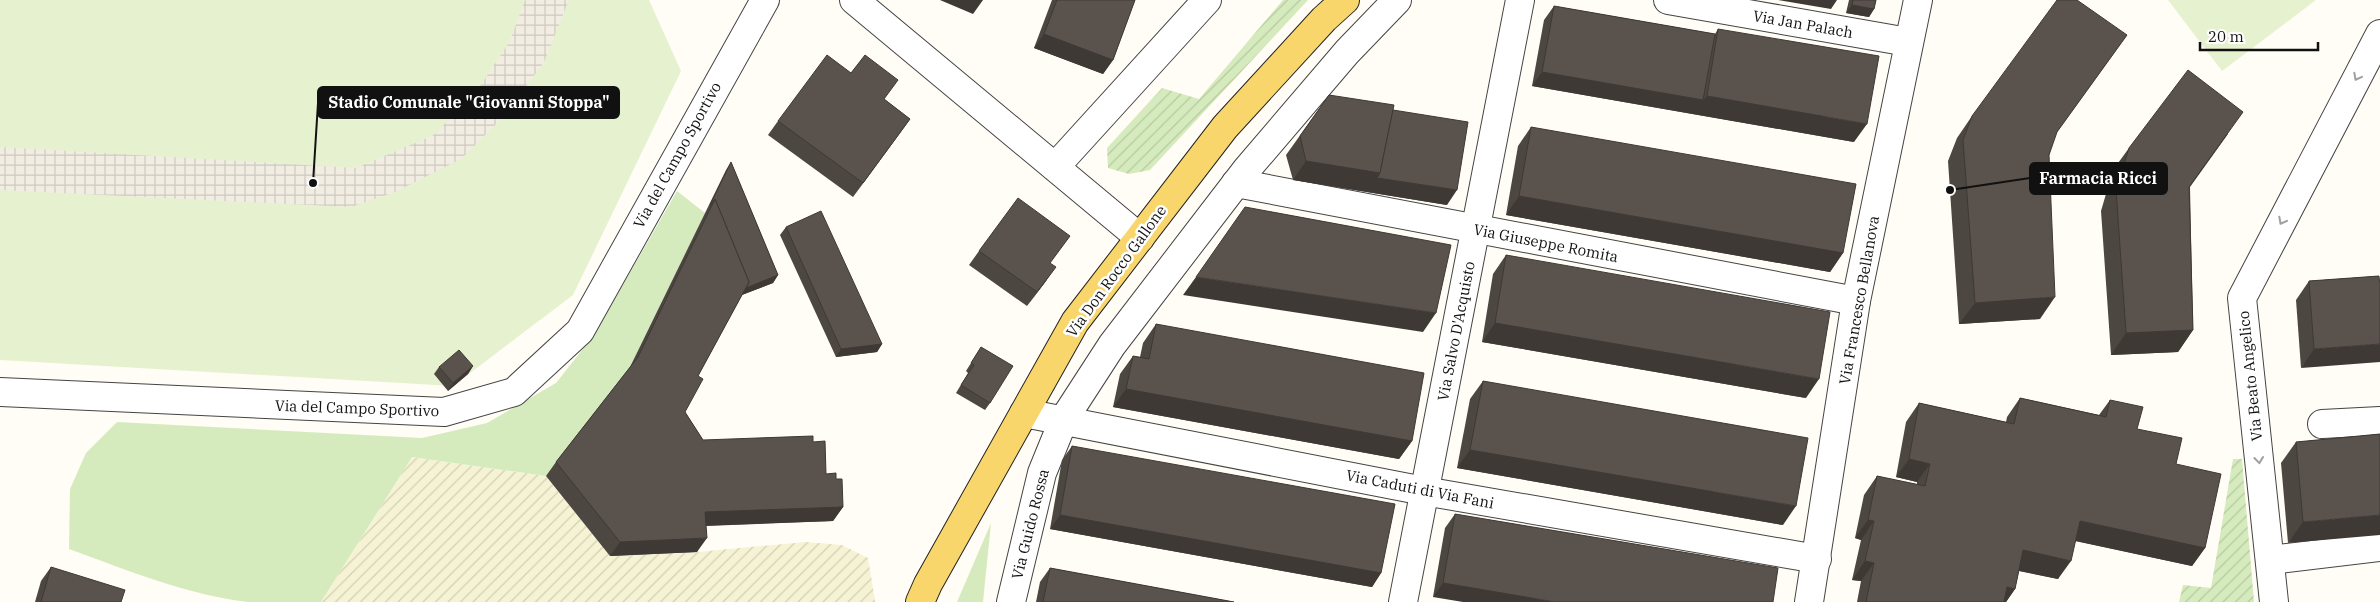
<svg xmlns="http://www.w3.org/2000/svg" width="2380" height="602" viewBox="0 0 2380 602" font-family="'IBM Plex Serif',serif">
<defs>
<pattern id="farmland-furrows" width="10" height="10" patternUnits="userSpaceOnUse" patternTransform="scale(1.25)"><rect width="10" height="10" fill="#f6f3d4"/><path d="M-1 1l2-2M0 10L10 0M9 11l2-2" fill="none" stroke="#d2cfb5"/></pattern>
<pattern id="garden-furrows" width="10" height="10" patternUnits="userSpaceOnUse" patternTransform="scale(1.25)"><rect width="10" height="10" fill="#d5ebbd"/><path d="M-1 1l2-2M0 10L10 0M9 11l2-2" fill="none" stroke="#b6c8a1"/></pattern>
<pattern id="plaza-grid" width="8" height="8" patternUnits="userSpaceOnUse" patternTransform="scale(1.25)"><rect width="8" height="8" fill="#f1ede2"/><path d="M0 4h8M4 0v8" fill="none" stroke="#cecac1"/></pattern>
</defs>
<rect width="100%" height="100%" fill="#fffdf5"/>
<polygon fill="url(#farmland-furrows)" points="412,457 546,476 610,556 697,552 806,542 842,545 868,558 875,600 875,602 321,602"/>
<g fill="#d5ebbd">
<path d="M677,191L705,213L628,371L546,476L412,457L321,602C297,602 272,602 248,602C187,595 127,570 69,549L70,489L86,453L117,422L422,438L487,423L556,383L594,335Z"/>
<polygon points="991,523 983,602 957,602"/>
</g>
<g fill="url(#garden-furrows)">
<polygon points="1283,0 1308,0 1150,170 1129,174 1108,168 1107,148 1162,88 1199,99"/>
<polygon points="2233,459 2242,459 2254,602 2179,602 2183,585 2211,588"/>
</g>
<g fill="#e6f2cf">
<polygon points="0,0 649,0 681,71 573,295 453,386 0,360"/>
<polygon points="2168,0 2316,0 2222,71"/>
</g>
<polygon fill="url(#plaza-grid)" points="525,0 569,0 544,62 505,115 461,159 395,192 351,207 0,190 0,147 356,168 434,135 476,92 510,41"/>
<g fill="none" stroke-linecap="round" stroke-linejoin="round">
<defs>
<g id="minor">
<polyline points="854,0 1140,238"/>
<polyline points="1668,0 1908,42"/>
<polyline points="1055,167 1207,0"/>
<polyline points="1236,183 1856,301"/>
<polyline points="0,392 444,412 514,392 580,331 765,0"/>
<polyline points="1024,413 1424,491 1817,559"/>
<polyline points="2322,424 2380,421"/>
<polyline points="2270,560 2380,547"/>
<polyline points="1011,602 1042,473 1064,419 1112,345 1247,169 1347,52 1397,0"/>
<polyline points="1403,602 1520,0"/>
<polyline points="1809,602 1856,301 1918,0"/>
<polyline points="2274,602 2242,298 2380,34"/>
</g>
<polyline id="major" points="920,602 928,584 1075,322 1225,127 1324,19 1345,0"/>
</defs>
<use href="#minor" stroke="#444" stroke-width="30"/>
<use href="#major" stroke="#222" stroke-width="30"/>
<use href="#minor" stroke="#fff" stroke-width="28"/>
<use href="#major" stroke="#f9d66b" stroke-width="28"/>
</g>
<g fill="#4d4742">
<polygon points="1052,0 1135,0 1113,60 1103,74 1034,48"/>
<polygon points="1849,0 1876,0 1874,9 1869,17 1846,13"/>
<polygon points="1554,6 1715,34 1718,29 1854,142 1532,86 1544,20"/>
<polygon points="2127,35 2056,133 2049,155 2040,319 1959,324 1948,161 1957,138 1972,116"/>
<polygon points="1329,95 1393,110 1447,205 1293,180 1286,155"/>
<polygon points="885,100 910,119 853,197 768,135 778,121"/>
<polygon points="1531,127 1843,253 1830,272 1506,215 1518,146"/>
<polygon points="2228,134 2190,187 2193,330 2178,352 2111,355 2101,211 2113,170 2129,148"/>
<polygon points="731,162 778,275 773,283 742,295 698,376 685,412 703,440 813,442 826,474 836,479 843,507 833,521 706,526 697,552 610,556 546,476 556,462 630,367 726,170"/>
<polygon points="786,227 882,344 877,352 836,357 780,235"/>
<polygon points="979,251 1050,263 1046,281 1027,306 969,265"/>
<polygon points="1506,255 1806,398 1482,342 1493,274"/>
<polygon points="2379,276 2301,368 2296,300 2309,281"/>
<polygon points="1156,324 1412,441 1399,459 1113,407 1120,374 1133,356 1140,357 1143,343"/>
<polygon points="981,347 990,403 985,410 956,393 968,373 966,371"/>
<polygon points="473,366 468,374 448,391 434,374 439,367"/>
<polygon points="1483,381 1783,525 1457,468 1470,399"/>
<polygon points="2020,398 2099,415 2110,400 2137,429 2176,464 2205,548 2192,566 2075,541 2058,579 2019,571 2015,589 2006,602 1857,602 1861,581 1852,580 1861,540 1855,538 1864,495 1877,476 1917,485 1917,482 1896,477 1906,422 1919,403 2006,422 2007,417"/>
<polygon points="2380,434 2288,543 2281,463 2296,442"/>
<polygon points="1072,446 1381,573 1372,587 1050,529 1062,460"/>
<polygon points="1455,514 1773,602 1433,597 1445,528"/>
<polygon points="51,567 121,602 35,602 41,581"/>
<polygon points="1050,568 1234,602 1036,602 1040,582"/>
</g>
<g fill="#3f3936">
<polygon points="940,0 983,0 973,14"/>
<polygon points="1778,0 1837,0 1831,9"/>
<polygon points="1852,5 1874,9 1869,17 1846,13"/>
<polygon points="1044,34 1113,60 1103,74 1034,48"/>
<polygon points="1542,72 1703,100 1707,96 1867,124 1854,142 1532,86"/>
<polygon points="910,119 900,133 853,197 863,183"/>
<polygon points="1306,161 1380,173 1457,190 1447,205 1293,180"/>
<polygon points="1519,196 1843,253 1830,272 1506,215"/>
<polygon points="1056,267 1046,281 1027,306 1037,292"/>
<polygon points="778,275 773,283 739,296 744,288"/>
<polygon points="1196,277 1436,313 1423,332 1183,295"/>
<polygon points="2055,297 2040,319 1959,324 1975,303"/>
<polygon points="1495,323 1819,379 1806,398 1482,342"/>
<polygon points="2193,330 2178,352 2111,355 2126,333"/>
<polygon points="882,344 877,352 836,357 841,349"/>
<polygon points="2380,344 2380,362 2301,368 2314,349"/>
<polygon points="473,366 468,374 448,391 453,383"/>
<polygon points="1126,389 1412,441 1399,459 1113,407"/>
<polygon points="1470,450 1796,506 1783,525 1457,468"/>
<polygon points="1909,459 1930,464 1917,482 1896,477"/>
<polygon points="843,507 833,521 696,526 705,512"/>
<polygon points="1060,515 1381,573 1372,587 1050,529"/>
<polygon points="2380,515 2380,535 2288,543 2303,522"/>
<polygon points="1868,520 1874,521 1861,540 1855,538"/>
<polygon points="2080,521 2205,548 2192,566 2067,539"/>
<polygon points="707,538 697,552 610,556 620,542"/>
<polygon points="2023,550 2071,561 2058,579 2010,569"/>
<polygon points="1865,561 1874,563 1861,581 1852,580"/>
<polygon points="1443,583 1555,602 1463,602 1433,597"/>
<polygon points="2007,587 2015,589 2006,602 1997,602"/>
</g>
<g fill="#5a524d" stroke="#3f3936">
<polygon points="1057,0 1135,0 1113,60 1044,34"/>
<polygon points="1853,0 1876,0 1874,9 1852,5"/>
<polygon points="2057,0 2077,0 2127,35 2057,132 2049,155 2055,297 1975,303 1963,140 1972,116"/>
<polygon points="1554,6 1715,34 1703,100 1542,72"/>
<polygon points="1718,29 1879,56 1867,124 1707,96"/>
<polygon points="827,55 851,73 865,55 898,80 884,99 910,119 863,183 778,121"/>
<polygon points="2188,70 2243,112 2189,187 2193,330 2126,333 2116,189 2129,148"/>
<polygon points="1329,95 1394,105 1380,173 1306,161 1300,136"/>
<polygon points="1393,110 1468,122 1457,190 1377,178 1380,173"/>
<polygon points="1531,127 1856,184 1843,253 1519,196"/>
<polygon points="731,162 778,275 746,288 749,282 715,199 710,205"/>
<polygon points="1018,198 1070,236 1050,263 1056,267 1037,292 979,251"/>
<polygon points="715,199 749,282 698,376 703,379 685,412 703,440 813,436 813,442 825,441 826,474 836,473 836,479 842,479 843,507 705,512 707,538 620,542 556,462 638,357"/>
<polygon points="1245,207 1451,245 1436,313 1196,277"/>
<polygon points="821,211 882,344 841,349 786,227"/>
<polygon points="1506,255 1830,312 1819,379 1495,323"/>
<polygon points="2379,276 2380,286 2380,344 2314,349 2309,281"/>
<polygon points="1156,324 1424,373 1412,441 1126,389 1133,356 1149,359"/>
<polygon points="981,347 1013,366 990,403 961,385 974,365 971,363"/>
<polygon points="459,350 473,366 453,383 439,367"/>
<polygon points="1483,381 1808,438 1796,506 1470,450"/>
<polygon points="2020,398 2106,417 2110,400 2143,407 2137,429 2182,438 2176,464 2221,474 2205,548 2080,521 2071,561 2023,550 2015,589 2007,587 2004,602 1866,602 1874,563 1865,561 1874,521 1868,520 1877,476 1925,486 1930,464 1909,459 1919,403 2014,424"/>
<polygon points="2380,434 2380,515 2303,522 2296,442"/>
<polygon points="1072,446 1395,504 1381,573 1060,515"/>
<polygon points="1455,514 1778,568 1773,602 1555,602 1443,583"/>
<polygon points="51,567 125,590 121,602 41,602"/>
<polygon points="1050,568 1234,602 1043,602"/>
</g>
<defs><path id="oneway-chevron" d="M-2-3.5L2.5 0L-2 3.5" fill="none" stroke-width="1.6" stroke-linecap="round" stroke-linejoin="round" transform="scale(1.25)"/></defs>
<g stroke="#a0a0a0">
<use href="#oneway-chevron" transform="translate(2357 77) rotate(118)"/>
<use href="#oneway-chevron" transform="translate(2282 221) rotate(118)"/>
<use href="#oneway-chevron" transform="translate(2259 460) rotate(84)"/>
</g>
<g text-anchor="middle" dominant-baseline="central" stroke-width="5" stroke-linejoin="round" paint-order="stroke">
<g font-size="15" fill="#111" stroke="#fff">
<text transform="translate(1803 24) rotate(10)">Via Jan Palach</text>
<text transform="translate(677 155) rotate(-61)">Via del Campo Sportivo</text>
<text transform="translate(1546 243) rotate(11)">Via Giuseppe Romita</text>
<text transform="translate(1116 271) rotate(-54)">Via Don Rocco Gallone</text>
<text transform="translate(1859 300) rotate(-80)">Via Francesco Bellanova</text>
<text transform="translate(1456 331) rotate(-79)">Via Salvo D'Acquisto</text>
<text transform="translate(2250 376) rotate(-96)">Via Beato Angelico</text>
<text transform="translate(357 408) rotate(2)">Via del Campo Sportivo</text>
<text transform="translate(1420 489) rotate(11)">Via Caduti di Via Fani</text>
<text transform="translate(1030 524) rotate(-76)">Via Guido Rossa</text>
</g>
</g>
<path fill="none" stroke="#111" stroke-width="2" d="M313 183L318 103M1950 190L2030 178"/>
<g fill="#111" stroke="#fff" stroke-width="2">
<circle cx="313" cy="183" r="5"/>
<circle cx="1950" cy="190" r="5"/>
</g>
<g fill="#111" stroke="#111" stroke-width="2">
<rect x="318" y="87" width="301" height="31" rx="5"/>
<rect x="2030" y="163" width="137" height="31" rx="5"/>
</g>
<g font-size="16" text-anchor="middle" font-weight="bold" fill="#fff">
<text x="469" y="108">Stadio Comunale "Giovanni Stoppa"</text>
<text x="2098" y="184">Farmacia Ricci</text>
</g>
<path d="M2200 42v8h118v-8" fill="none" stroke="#111111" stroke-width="2.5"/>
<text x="2208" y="42" font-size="15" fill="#111111" stroke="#ffffff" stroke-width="4" paint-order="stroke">20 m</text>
</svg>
